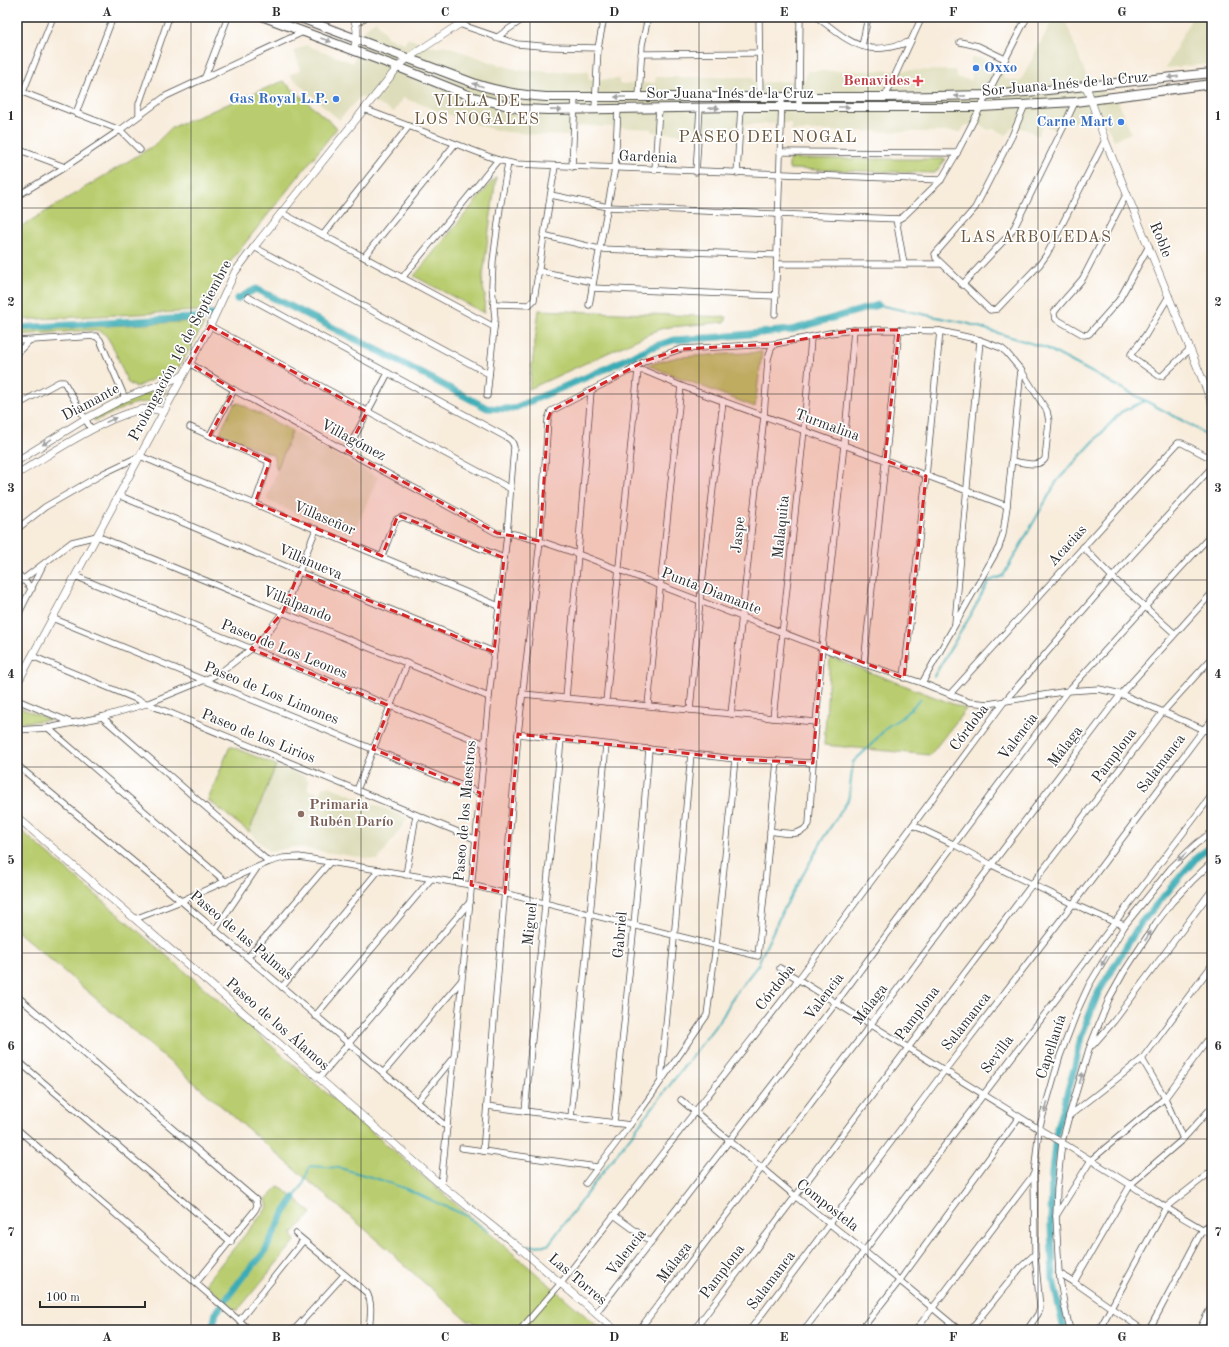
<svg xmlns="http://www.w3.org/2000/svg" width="1229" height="1347" viewBox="0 0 1229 1347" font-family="'Old Standard TT',serif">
<rect width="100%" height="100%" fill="#fff"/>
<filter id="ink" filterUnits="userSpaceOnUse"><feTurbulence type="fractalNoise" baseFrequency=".025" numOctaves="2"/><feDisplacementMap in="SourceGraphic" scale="8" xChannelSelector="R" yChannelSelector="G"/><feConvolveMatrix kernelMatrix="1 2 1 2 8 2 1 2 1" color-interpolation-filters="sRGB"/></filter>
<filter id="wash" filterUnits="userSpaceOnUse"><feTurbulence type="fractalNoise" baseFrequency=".012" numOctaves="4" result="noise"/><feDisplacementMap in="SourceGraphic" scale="16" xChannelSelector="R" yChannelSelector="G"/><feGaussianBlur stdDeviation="0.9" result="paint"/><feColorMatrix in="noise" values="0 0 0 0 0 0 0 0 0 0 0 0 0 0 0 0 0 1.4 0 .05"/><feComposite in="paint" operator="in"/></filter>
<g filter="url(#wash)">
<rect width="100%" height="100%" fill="#f8ecdb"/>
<g fill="#deddbb">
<polygon points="1054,17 1064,17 1088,80 1119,103 1131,133 1114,140 1103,119 1088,124 1081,122 1060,123 1056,131 1043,124 1038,136 1026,129 1012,127 1007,135 994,129 988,130 980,125 965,125 961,132 791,131 791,123 736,125 734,131 694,129 692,135 651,132 651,129 587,126 570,127 569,136 539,135 499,131 478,125 403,98 394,112 361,96 339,120 289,75 301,70 294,51 306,45 353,63 365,29 376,20 388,38 405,43 407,38 438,48 444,45 490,62 518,70 551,72 588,71 589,80 619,79 619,84 655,83 656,77 753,77 754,83 805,80 807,71 955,70 957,78 972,80 971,58 983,58 1005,69 1003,78 1020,82"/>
<polygon points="1192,17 1212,17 1212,64 1166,68"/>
<polygon points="292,431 378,477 353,536 332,526 329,521 331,517 317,511 315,515 308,518 268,501 267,497"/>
<polygon points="276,765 305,776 309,782 307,789 320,794 322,787 329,786 408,818 378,860 293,847 270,852 249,832"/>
</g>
<g fill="#b9cd70" stroke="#727c4e">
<polygon points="283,81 337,128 230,262 210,307 198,311 17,320 17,229 153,146 171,128"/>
<polygon points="789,159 946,159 935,173 789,169"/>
<polygon points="496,177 482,283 485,296 484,313 414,276"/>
<polygon points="539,310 727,317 725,322 670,327 660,329 529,389"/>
<path d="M199,321L204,324L179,367L136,387L128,383C121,368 116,350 107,337C104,333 100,331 96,330L17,335V331Z"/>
<polygon points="762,352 755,407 647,365 678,357"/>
<polygon points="162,386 166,389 159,404 146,402 133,404 94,421 93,416"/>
<polygon points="239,403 292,431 277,470 273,455 221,434 221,430 234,404"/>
<polygon points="830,657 966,709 930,755 824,745"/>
<polygon points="18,707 51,720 17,723"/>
<polygon points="230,746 276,765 249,832 208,800"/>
<polygon points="17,827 602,1330 483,1330 471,1320 469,1322 394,1256 395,1255 17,931"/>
<polygon points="279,1186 312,1213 292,1234 295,1241 238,1310 235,1310 206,1284 206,1282 268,1207 266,1199"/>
</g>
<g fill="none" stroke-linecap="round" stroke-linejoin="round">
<g stroke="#3aacb5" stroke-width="2">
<polyline points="878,305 966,323 1046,348 1187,423 1212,438"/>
<polyline points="934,676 969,618 989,581 1003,576 1057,481 1121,412 1145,401"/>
<polyline points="294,1198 302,1186 310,1166 340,1168 381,1180 406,1189 465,1215 489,1232"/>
<polyline points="528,1246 548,1245 599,1177 723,1016 733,997 758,965 761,957 782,912 826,834 847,802 849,796 853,762 868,748 888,726 901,718 921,699"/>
</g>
<g stroke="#3aacb5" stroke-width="7">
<polyline points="237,299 256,289 381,352 487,408 512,409 594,374 652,347 674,340 719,337 791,330 878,305"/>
<polyline points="17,328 206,317 212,314"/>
<polyline points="212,1330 216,1313 241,1279 264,1253 285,1211 294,1198"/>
<polyline points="1064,1330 1053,1279 1051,1225 1052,1172 1057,1128 1075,1066 1081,1037 1098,993 1140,924 1197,857 1212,846"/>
</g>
</g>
</g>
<g filter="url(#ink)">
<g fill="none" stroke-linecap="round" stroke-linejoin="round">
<defs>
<g id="minor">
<polyline points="759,17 760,98"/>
<path d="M817,17C833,29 850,45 870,48C883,50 898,45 910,42"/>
<polyline points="1017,17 1025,21"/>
<polyline points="356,24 366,17"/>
<polyline points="459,24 517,44 552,47 598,48"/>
<polyline points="496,38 526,17"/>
<polyline points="960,42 978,46 1005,59"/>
<polyline points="862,46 868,17"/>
<polyline points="641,54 760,53"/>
<polyline points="205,77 228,17"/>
<polyline points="17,90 120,130 140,150"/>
<polyline points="23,92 53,17"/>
<polyline points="639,97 642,45 648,17"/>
<polyline points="885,97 922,17"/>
<polyline points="1025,105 1012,136 975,208 935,254 936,258 990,310 997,309 1040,264 1047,254 1105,140"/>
<polyline points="799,107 800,17"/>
<polyline points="364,109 498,160 515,164 941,180"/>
<polyline points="595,109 598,48 604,17"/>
<polyline points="76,113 113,17"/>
<polyline points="139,115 139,104 169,17"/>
<polyline points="17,149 65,167"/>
<polyline points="780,152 957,153"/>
<polyline points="572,167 575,97"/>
<polyline points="655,170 659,108"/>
<polyline points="696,172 700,108"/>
<polyline points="737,173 741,107"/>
<path d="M1127,193L1083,278C1078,285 1056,308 1054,313C1054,316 1054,316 1056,319L1084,335L1089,334L1119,300L1149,246"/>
<polyline points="551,195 608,207 899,219 904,216 941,180 957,153 1027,17"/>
<polyline points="17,196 65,167 120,130 166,96 303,32"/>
<polyline points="282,213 494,327"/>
<polyline points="896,219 904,264"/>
<polyline points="323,235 409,126"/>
<polyline points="543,235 599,249 777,255"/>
<polyline points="254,247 489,374"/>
<polyline points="364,257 455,144"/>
<polyline points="777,264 941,264"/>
<polyline points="538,271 593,282"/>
<polyline points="402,278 498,160"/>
<polyline points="962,285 1009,235 1015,226 1063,128 1075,102"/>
<polyline points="592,288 776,296"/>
<polyline points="1169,296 1145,336 1131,354 1131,356 1159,376 1162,376 1190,349"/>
<path d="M248,297L506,437C511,439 513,442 514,447L507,534L489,697L470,901L441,1185"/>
<polyline points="494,304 529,305 534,300 555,166"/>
<polyline points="589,305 615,168 618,109"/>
<polyline points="775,314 782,97"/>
<polyline points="210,326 511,489"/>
<polyline points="17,341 96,336 100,340 125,398"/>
<polyline points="17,353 29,341"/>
<polyline points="189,363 234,390 497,533 514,534 540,541 578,554 864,664 922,683 969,702 988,704 1068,691 1099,689 1121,694 1212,733"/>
<polyline points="631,370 645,361 681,349 775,344"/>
<polyline points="487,396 495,319 492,286 493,261 500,208 508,163"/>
<polyline points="17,405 59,382 64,382 91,429"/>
<polyline points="190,427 268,461 268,466 255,503"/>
<polyline points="210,435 234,390"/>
<polyline points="347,451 388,373"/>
<polyline points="118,495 299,572 494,652"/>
<polyline points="17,529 45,507 104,473 140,456 499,606"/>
<polyline points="1083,547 1112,577 1174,633"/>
<polyline points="382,556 395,522 397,519 403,517 504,558"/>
<polyline points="17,573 32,589"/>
<polyline points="75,576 390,706 485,744"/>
<polyline points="17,584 72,542 97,536 489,697"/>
<polyline points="17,617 43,565"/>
<polyline points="52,618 480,793"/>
<polyline points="955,623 980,340"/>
<polyline points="32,656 475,839"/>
<polyline points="864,664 899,330"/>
<polyline points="904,678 926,476 940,331"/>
<polyline points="922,683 999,547 1003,534 1007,506 1021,370"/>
<polyline points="523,694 815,722"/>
<polyline points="950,694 1178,443 1182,443 1212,459"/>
<polyline points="566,698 578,554 591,391"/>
<polyline points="17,700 72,723"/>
<polyline points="606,702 638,370"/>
<polyline points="648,705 681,386"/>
<polyline points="690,710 700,601 723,401"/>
<path d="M731,714L764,416L768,359L771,349L775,344L830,333L854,330H899L940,331L980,340L1001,348L1006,352L1021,370L1047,411L1049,421L1045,459C1039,468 1021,462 1012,461"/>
<polyline points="102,717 269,862"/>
<polyline points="773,718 804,430 811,338"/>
<polyline points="48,728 226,882"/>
<polyline points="17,730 48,728 102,717 146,704 205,680 221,672 251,649 267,633 283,612 316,529"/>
<polyline points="518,734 735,759 777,761"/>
<polyline points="17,765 181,901 447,1127"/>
<polyline points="357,790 407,664"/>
<polyline points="913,825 953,844 992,865 1073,904 1114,922 1125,925"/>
<path d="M770,831C785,833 800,838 809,824L813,763"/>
<polyline points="406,875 416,815"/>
<polyline points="135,919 181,901 269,862 283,858 299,857 471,885 758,956 777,761 813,763 822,647 844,445 854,330"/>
<polyline points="215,930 257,868"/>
<polyline points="248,957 330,862"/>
<path d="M780,968C866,1022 953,1075 1039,1129C1082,1154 1123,1180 1165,1207C1180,1216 1196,1225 1212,1235"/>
<polyline points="282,987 379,870"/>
<polyline points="17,996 256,1200 257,1206 255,1210 196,1283"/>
<polyline points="315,1016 431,879"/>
<polyline points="1093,1045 1114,1021 1212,890"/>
<polyline points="1142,1059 1165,1098 1183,1139"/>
<polyline points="17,1060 231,1242"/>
<polyline points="383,1073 461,981"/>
<polyline points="319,1078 470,902"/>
<polyline points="661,1080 691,754"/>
<polyline points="681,1100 795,1196 864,1251 959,1330"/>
<polyline points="417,1102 453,1058"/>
<polyline points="487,1106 630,1125"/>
<polyline points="525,1111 561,740"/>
<polyline points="1069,1116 1142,1059 1212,965"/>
<polyline points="571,1117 606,745"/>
<polyline points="614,1123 634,925 649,749"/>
<polyline points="17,1129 250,1330"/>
<polyline points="462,1148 597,1167"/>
<polyline points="483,1151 518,734 540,541 548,419 551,411 627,372 633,370 645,371 681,386 885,460 1007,506"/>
<polyline points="586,1183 641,1110 707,1015 716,945 735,759"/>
<polyline points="614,1215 651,1242"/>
<polyline points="1056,1216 1091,1160 1165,1098 1212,1034"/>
<path d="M296,1234L367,1293C373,1304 370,1318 369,1330"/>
<polyline points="1059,1273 1074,1282 1143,1330"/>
<polyline points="1074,1282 1131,1184 1183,1139 1212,1107"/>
<polyline points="596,1313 835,1004 1068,691 1212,534"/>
<polyline points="239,1321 303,1241"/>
<polyline points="294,1330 344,1275"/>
<polyline points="520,1330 561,1283 798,980 1004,702 1112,577 1212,467"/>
<polyline points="639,1330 1121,694 1212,593"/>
<polyline points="694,1330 1162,713 1212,658"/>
<polyline points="750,1330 945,1070 1073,904 1203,730 1212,720"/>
<polyline points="804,1330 1212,795"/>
<polyline points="861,1330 900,1280 1019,1117"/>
<polyline points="916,1330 1034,1174"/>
<polyline points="970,1330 1021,1267 1035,1254"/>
<polyline points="1027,1330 1038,1314 1040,1308 1035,1254 1034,1174 1039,1129 1060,1056 1078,1009 1089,985 1125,925 1171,868 1196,844 1212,832"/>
<polyline points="1070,1330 1064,1304 1059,1273 1056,1216 1057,1189 1062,1142 1069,1116 1089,1049 1109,999 1124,972 1156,923 1172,902 1192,881 1212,862"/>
<polyline points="1099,1330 1166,1207 1212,1171"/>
<polyline points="1149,1330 1203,1229 1212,1223"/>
<polyline points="1199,1330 1212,1305"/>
</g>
<g id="tertiary">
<path d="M353,17C359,28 357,39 354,50"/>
<polyline points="1086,86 1105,140 1212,403"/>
<polyline points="17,461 85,419 125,398 182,376"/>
<path d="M17,474C49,455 79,434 113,419C124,415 134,410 146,409C152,408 158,410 164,412"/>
<polyline points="17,684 210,326 235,272 254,247 398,67 408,58 470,17"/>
<polyline points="17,817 319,1078 441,1185 522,1250 615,1330"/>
</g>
<g id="secondary">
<polyline points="264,17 398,67 470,96 508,106 522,109 548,110 741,107 981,107 1075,102 1212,84"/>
<path d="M298,17L476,84C500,92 521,95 546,97H885L987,95L1038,91L1212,73"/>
</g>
</defs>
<use href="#minor" stroke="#4a4845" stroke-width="7"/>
<use href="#tertiary" stroke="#4a4845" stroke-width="8"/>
<use href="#secondary" stroke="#4a4845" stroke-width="10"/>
<use href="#minor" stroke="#fff" stroke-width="5.5"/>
<use href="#tertiary" stroke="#fff" stroke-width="7"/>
<use href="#secondary" stroke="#fff" stroke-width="8"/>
</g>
<defs><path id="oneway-solid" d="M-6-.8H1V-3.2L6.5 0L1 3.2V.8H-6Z"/></defs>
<g fill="#a0a0a0">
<use href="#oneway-solid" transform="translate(326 40) rotate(20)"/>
<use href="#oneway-solid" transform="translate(1173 77) rotate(174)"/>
<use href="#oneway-solid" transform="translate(478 85) rotate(-162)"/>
<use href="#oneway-solid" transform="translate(960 96) rotate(179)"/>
<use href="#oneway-solid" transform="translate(620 97) rotate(180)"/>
<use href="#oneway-solid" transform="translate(844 107)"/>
<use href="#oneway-solid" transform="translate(714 108) rotate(-1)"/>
<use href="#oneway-solid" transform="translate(556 110) rotate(-1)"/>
<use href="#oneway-solid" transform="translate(111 420) rotate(-24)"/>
<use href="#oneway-solid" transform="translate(47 442) rotate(148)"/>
<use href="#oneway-solid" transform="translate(1182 857) rotate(136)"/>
<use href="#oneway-solid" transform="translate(1148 936) rotate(-56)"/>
<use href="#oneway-solid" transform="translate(1104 961) rotate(121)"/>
<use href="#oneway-solid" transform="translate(1081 1078) rotate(-73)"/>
<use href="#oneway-solid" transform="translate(1046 1107) rotate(106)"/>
</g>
</g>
<path fill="#d62828" fill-opacity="0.2" stroke="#d62828" stroke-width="3" stroke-dasharray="8 5" stroke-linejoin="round" d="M210,326L367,412L347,451L497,533L540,541L548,419L551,411L645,361L681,349L775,344L854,330H899L885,460L926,476L904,678L822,647L813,763L735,759L518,734L505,893L471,885L480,793L373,749L390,706L251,649L283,612L299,572L494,652L504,558L398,515L382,556L255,503L270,461L210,435L234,390L189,363Z"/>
<path fill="none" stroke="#2b2b2b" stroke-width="1" stroke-opacity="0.55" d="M191,17V1330M361,17V1330M530,17V1330M699,17V1330M868,17V1330M1038,17V1330M17,208H1212M17,394H1212M17,580H1212M17,767H1212M17,953H1212M17,1139H1212"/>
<g fill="#3f7fe0" stroke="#fff" stroke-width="1.5">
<circle cx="976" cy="68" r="4"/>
<circle cx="336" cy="99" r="4"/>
<circle cx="1121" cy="122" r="4"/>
</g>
<path fill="#e0444e" stroke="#fff" stroke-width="1.5" d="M916 75h4v4h4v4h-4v4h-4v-4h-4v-4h4z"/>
<circle fill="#8d6e63" stroke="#fff" stroke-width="1.5" cx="301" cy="814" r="4"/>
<g text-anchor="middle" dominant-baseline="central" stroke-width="3.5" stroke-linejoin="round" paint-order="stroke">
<g font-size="15" font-weight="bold" fill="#366cbe" stroke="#fff" text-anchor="end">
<text x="984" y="68" text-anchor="start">Oxxo</text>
<text x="328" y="99">Gas Royal L.P.</text>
<text x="1113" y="122">Carne Mart</text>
</g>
<g font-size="15" font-weight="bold" fill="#be3a42" stroke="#fff" text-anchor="end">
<text x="910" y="81">Benavides</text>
</g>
<g font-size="15" fill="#2b2b2b" stroke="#fff">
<text transform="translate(1065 85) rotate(-5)">Sor Juana Inés de la Cruz</text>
<text x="730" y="94">Sor Juana Inés de la Cruz</text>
<text transform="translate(648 158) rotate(2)">Gardenia</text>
<text transform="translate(1160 240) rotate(68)">Roble</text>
<text transform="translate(181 351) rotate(-62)">Prolongación 16 de Septiembre</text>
<text transform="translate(91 403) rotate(-28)">Diamante</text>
<text transform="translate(827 426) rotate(20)">Turmalina</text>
<text transform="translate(353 441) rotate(28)">Villagómez</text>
<text transform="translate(324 519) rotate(23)">Villaseñor</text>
<text transform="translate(782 527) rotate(-84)">Malaquita</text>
<text transform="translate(739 535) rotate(-84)">Jaspe</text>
<text transform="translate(1068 546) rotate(-48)">Acacias</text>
<text transform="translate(310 563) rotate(23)">Villanueva</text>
<text transform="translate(711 592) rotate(21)">Punta Diamante</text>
<text transform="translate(297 605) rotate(22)">Villalpando</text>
<text transform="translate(284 650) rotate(22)">Paseo de Los Leones</text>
<text transform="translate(271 694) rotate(22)">Paseo de Los Limones</text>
<text transform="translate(970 728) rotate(-53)">Córdoba</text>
<text transform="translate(258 737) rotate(22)">Paseo de los Lirios</text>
<text transform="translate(1019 737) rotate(-53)">Valencia</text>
<text transform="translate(1066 747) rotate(-53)">Málaga</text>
<text transform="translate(1115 756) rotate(-53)">Pamplona</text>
<text transform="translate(1162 764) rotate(-53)">Salamanca</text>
<text transform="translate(466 811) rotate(-85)">Paseo de los Maestros</text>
<text transform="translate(531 924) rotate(-84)">Miguel</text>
<text transform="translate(621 935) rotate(-85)">Gabriel</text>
<text transform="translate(241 936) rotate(40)">Paseo de las Palmas</text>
<text transform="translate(776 988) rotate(-52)">Córdoba</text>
<text transform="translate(825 997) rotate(-53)">Valencia</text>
<text transform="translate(871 1005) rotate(-53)">Málaga</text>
<text transform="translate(918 1014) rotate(-53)">Pamplona</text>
<text transform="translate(967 1022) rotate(-52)">Salamanca</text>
<text transform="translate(277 1025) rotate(41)">Paseo de los Álamos</text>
<text transform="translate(1052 1047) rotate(-72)">Capellanía</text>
<text transform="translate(998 1055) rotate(-53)">Sevilla</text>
<text transform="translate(827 1206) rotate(38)">Compostela</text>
<text transform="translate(627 1253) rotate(-52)">Valencia</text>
<text transform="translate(675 1263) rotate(-53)">Málaga</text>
<text transform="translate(723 1272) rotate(-53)">Pamplona</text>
<text transform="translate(577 1280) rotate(40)">Las Torres</text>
<text transform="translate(772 1281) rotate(-53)">Salamanca</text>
</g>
<g font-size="15" font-weight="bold" fill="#785e54" stroke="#fff" text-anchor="start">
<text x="309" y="805">Primaria<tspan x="309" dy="17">Rubén Darío</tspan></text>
</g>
<g font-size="16" letter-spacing="1" fill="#6a563e" stroke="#fff">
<text x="477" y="102">VILLA DE<tspan x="477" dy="18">LOS NOGALES</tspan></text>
<text x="1036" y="238">LAS ARBOLEDAS</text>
</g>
<g font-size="17" letter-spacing="1" fill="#6a563e" stroke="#fff">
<text x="768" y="137">PASEO DEL NOGAL</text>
</g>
</g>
<rect width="1229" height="1347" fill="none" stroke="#fff" stroke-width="44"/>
<path d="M40 1301v6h105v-6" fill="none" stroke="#2b2b2b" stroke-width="2"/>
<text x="46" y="1301" font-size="12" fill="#2b2b2b" stroke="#ffffff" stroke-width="3" paint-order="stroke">100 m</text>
<rect x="22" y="22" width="1185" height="1303" fill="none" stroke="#2b2b2b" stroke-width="1.5"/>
<g font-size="13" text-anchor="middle" font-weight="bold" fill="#2b2b2b">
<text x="107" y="16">A</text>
<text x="276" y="16">B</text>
<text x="445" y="16">C</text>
<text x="614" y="16">D</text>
<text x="784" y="16">E</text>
<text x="953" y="16">F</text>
<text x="1122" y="16">G</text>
<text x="11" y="120">1</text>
<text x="1218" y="120">1</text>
<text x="11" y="306">2</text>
<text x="1218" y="306">2</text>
<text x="11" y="492">3</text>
<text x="1218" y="492">3</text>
<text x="11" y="678">4</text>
<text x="1218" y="678">4</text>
<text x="11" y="864">5</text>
<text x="1218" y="864">5</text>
<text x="11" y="1050">6</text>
<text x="1218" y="1050">6</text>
<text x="11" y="1236">7</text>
<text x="1218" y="1236">7</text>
<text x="107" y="1341">A</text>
<text x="276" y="1341">B</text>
<text x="445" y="1341">C</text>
<text x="614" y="1341">D</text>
<text x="784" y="1341">E</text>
<text x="953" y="1341">F</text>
<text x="1122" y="1341">G</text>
</g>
</svg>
